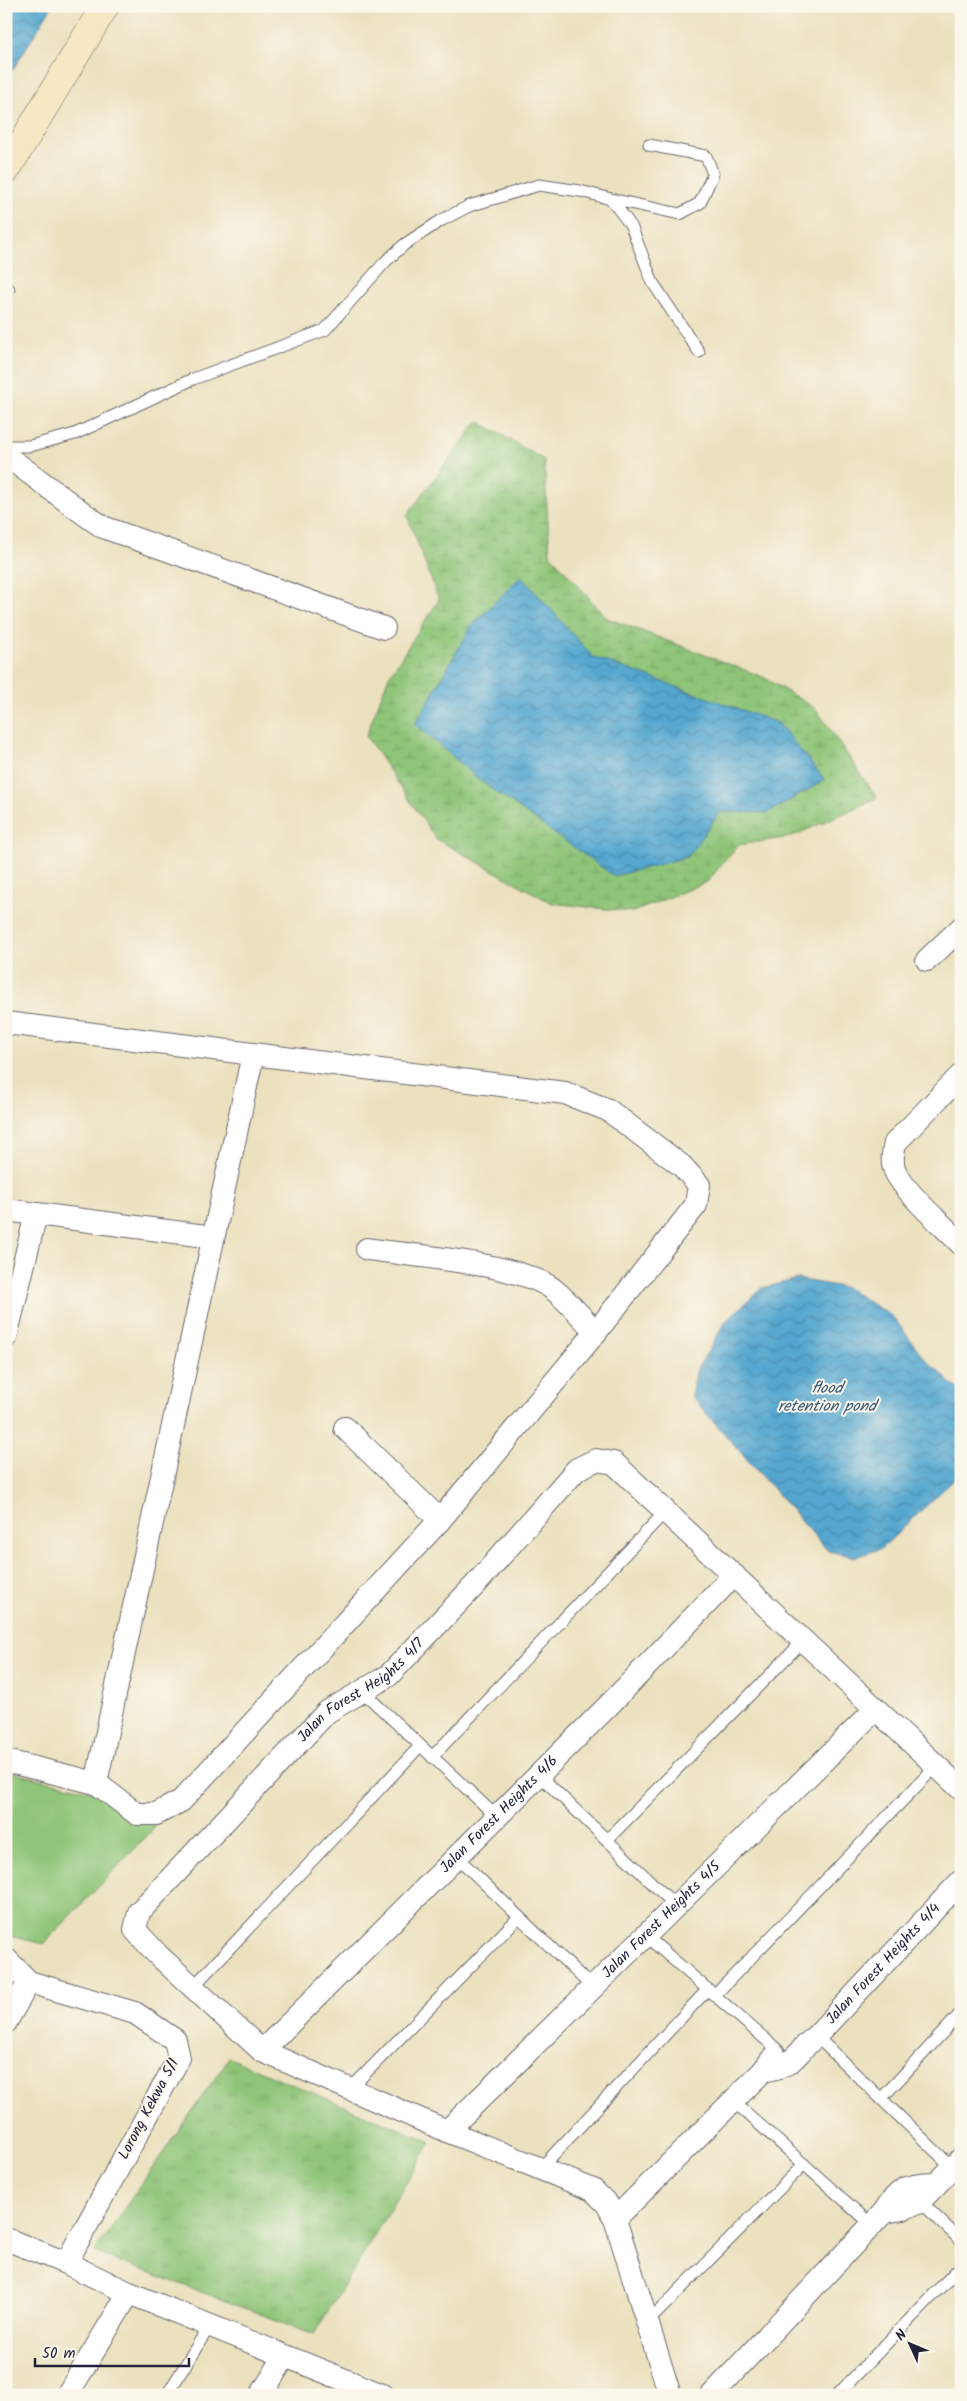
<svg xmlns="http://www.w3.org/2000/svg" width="967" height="2401" viewBox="0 0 967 2401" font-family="Kalam,sans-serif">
<defs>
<pattern id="wetland-marsh" width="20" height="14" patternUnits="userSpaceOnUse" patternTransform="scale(1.25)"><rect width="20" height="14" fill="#8ec578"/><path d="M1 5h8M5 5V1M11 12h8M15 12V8" fill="none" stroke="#7aa969"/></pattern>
<pattern id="park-tufts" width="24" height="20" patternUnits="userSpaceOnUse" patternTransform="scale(1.25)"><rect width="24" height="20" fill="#8ec578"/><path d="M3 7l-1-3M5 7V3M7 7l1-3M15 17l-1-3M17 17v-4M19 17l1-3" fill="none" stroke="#7aa969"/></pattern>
<pattern id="water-waves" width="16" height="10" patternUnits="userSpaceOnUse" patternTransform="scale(1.25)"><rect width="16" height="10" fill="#55a7d0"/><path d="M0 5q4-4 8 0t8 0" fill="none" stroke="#4688aa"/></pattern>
</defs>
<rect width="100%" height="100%" fill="#fbf7ec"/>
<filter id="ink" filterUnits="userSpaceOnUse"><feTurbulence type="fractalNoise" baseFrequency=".02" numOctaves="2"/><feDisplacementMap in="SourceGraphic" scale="10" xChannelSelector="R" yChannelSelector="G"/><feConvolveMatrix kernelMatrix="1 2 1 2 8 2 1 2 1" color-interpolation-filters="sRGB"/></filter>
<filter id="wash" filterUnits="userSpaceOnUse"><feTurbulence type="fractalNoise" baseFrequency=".0096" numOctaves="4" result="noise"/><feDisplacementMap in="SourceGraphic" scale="20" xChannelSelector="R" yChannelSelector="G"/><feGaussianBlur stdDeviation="1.12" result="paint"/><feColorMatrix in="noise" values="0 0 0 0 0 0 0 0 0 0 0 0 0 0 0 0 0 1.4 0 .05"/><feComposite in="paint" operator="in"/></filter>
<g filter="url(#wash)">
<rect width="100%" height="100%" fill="#ebe1bf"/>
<polygon fill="#8ec578" stroke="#58745a" points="6,1771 92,1791 159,1823 44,1944 6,1935"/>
<polygon fill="url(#wetland-marsh)" stroke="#58745a" points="478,421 544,460 550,554 607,618 763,677 816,709 877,798 791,837 738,845 707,882 633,912 552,903 436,839 366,736 389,676 439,600 407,515"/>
<polygon fill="url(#park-tufts)" stroke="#58745a" points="229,2058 431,2142 314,2334 94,2252"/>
<g fill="url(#water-waves)" stroke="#3c6486">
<polygon points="6,6 52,6 6,81"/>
<polygon points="521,576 593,657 778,723 825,780 768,813 720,812 687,857 614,876 482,782 415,724 472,625"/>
<polygon points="798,1279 847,1288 893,1317 925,1359 961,1392 961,1473 882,1548 856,1557 828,1551 691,1396 697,1369 727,1320 762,1288"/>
</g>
</g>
<g filter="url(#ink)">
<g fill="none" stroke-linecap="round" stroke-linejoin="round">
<defs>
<g id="lane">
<polyline points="611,199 680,214 700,203 713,174 706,156 649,145"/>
<polyline points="6,295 9,289"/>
<polyline points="6,446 30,446 75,434 193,379 325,330 385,262 405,244 442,220 469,206 539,185 580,191 611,199 631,226 653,283 699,352"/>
<polyline points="362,1691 497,1817"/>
<polyline points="432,1757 666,1511"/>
<polyline points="539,1775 676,1906"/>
<polyline points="607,1840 804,1640"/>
<polyline points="457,1857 593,1988"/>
<polyline points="646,1936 779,2051"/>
<polyline points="193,1987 420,1746"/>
<polyline points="715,1995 936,1766"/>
<polyline points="816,2036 953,2168"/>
<polyline points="350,2089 519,1917"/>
<polyline points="881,2099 961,2013"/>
<polyline points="732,2100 872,2225"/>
<polyline points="541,2168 708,1989"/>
<polyline points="920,2201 961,2241"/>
<polyline points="647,2323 804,2164"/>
<polyline points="167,2395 210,2325"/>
<polyline points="837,2395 961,2266"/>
</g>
<g id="street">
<path d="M6,456C39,479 70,505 103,527L384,628"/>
<polyline points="927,960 961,928"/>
<polyline points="6,1023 565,1093 608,1110 682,1166 699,1185 696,1205 596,1332 440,1520 181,1801 156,1814 137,1814 96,1783 6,1761"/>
<path d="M961,1075L895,1143C893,1152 891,1162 895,1171C905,1193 943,1225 961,1244"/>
<polyline points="6,1210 213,1237"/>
<path d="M367,1249C413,1256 518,1263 553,1289C568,1301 582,1318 596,1332"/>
<polyline points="6,1337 36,1214"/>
<polyline points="345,1428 440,1520"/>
<polyline points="96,1783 253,1054"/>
<polyline points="6,1959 29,1982"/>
<polyline points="29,1982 135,2013 175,2040 179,2058 66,2263"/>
<polyline points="6,2022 29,1982"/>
<path id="s1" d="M262,2051L610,1704L734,1575"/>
<path id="s2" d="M763,2071C798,2065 792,2056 816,2036L961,1881"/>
<path id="s3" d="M447,2131L876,1709"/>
<polyline points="884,2212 903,2209 920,2201 961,2159"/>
<polyline points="615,2219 763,2071 772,2059"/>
<polyline points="6,2239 66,2263 129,2293 382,2395"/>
<polyline points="67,2395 129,2293"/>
<polyline points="261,2395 285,2356"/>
<path id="s4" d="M670,2395L615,2219L607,2204L593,2190L447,2131L262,2051L158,1955L135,1930L139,1912L327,1712L388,1676L476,1584L577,1469L596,1460L614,1463L961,1789"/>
<path d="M712,2395L884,2212C898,2189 907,2184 935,2184"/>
</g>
<polyline id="secondary" points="6,170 105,6"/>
</defs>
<use href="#lane" stroke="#686569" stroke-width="13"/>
<use href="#street" stroke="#686569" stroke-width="24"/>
<use href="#secondary" stroke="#686569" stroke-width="29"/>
<use href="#lane" stroke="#fff" stroke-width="11"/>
<use href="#street" stroke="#fff" stroke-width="22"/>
<use href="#secondary" stroke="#f7e8c3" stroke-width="28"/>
</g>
</g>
<g text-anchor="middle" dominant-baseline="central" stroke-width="4" stroke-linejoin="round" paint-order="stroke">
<g font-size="15" fill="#22223b" stroke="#fbf7ec">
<text stroke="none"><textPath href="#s4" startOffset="1089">Jalan Forest Heights 4/7</textPath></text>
<text stroke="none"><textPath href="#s1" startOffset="335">Jalan Forest Heights 4/6</textPath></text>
<text stroke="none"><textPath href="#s3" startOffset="301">Jalan Forest Heights 4/5</textPath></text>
<text stroke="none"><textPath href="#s2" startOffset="164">Jalan Forest Heights 4/4</textPath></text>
<text transform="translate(149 2109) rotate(-62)">Lorong Kekwa 5/1</text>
</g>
<g font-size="16" font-style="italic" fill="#365777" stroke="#fbf7ec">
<text x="827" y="1388">flood<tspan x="827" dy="18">retention pond</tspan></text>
</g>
</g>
<rect width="967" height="2401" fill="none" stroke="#fbf7ec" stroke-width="25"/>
<g transform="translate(910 2344) rotate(314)" stroke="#fbf7ec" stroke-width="4" paint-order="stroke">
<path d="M0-4L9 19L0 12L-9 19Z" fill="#22223b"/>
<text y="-8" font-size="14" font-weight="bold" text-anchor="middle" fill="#22223b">N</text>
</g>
<path d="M35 2358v8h154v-8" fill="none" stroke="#22223b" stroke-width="2.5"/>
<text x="42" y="2358" font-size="15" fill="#22223b" stroke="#fbf7ec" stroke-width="4" paint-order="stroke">50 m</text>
</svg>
